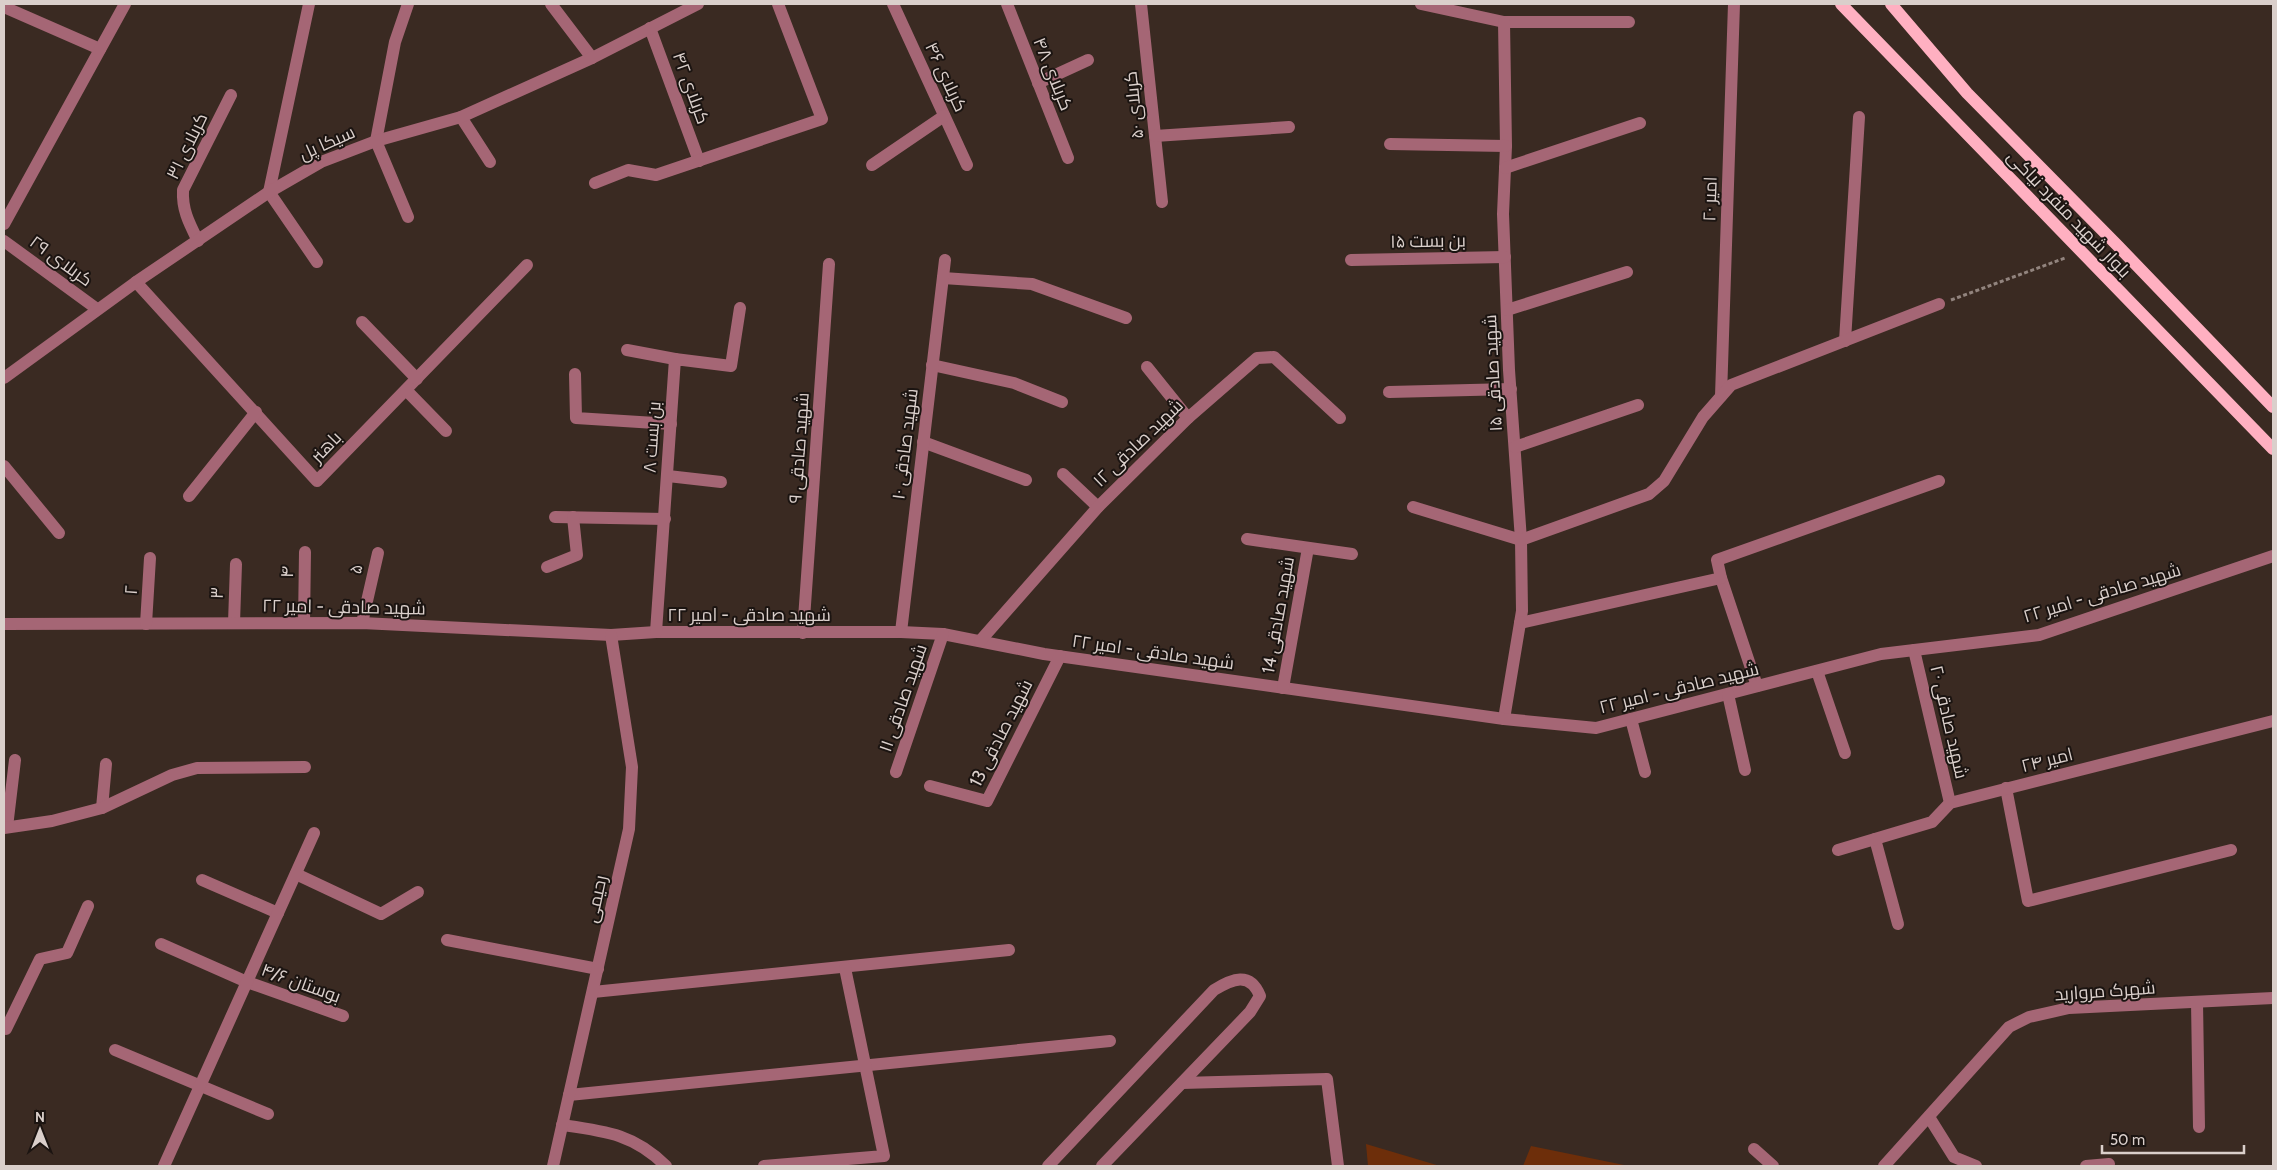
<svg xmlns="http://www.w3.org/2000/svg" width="2277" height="1170" viewBox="0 0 2277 1170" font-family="Cabin,Cairo,sans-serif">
<rect width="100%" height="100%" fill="#3a2a22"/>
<g fill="#6d2e0a">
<polygon points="1366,1144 1440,1166 1368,1166"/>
<polygon points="1531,1146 1629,1166 1523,1166"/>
</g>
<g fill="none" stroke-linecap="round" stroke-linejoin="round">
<polyline stroke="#92847e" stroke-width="3" stroke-dasharray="4 2.5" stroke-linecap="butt" points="1951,300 2065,258"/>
<g stroke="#a56675" stroke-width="12">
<polyline points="309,4 269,192 317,262"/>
<polyline points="408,4 395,42 376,141 408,217"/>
<polyline points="551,4 592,58"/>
<polyline points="893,4 967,165"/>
<polyline points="1007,4 1068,158"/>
<polyline points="1141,4 1162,202"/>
<polyline points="1421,4 1504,22 1629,22"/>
<polyline points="4,7 100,49"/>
<polyline points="1504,22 1506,146 1503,214 1509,370 1521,540 1522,611 1504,719"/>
<polyline points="650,28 699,161"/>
<polyline points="1038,83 1088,60"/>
<polyline points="461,117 490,162"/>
<polyline points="1155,136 1289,127"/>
<polyline points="1390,144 1506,146"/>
<polyline points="872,165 944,116"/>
<polyline points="1505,168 1640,123"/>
<polyline points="595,183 628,170 656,175 822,119 778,4"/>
<polyline points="4,224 125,4"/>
<polyline points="4,241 97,309"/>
<path d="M198,241C189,223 182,210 183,190L231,95"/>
<polyline points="1351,260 1505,257"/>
<polyline points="943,278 1032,284 1126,318"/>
<polyline points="136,282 317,481 527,265"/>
<polyline points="1507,310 1627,272"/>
<polyline points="362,322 417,379"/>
<polyline points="1845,341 1859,117"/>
<polyline points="627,350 675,359"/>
<polyline points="932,365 1014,383 1062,402"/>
<polyline points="1147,367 1188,418"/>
<polyline points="575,374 576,418 671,424"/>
<polyline points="4,378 136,282 269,192 321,162 376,141 461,117 592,58 698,4"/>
<polyline points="406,390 446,431"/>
<polyline points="1389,392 1511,389"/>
<polyline points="1721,396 1734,4"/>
<polyline points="923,442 1026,480"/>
<polyline points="1515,447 1638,405"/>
<polyline points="4,466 59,533"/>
<polyline points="1063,474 1098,507"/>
<polyline points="668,476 721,482"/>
<polyline points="189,496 256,412"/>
<polyline points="1413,507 1521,540 1649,494 1664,481 1703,417 1731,385 1939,304"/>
<polyline points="555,517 665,519"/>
<polyline points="1247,539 1352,554"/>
<polyline points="547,567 577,555 573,517"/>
<polyline points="1721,578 1757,686"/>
<polyline points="234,623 236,564"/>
<polyline points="304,623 305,552"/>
<polyline points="362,623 378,553"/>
<polyline points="1520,623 1721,578 1717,560 1939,481"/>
<polyline points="4,624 362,623 611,635 656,632 901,632 943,634 1044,654 1504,719 1596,728 1881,654 2039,635 2273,556"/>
<polyline points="146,624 150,558"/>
<polyline points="656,632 675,359 731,366 740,308"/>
<polyline points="901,632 945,260"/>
<polyline points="803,633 829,264"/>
<polyline points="980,641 1098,507 1188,418 1257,358 1274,357 1340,418"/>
<polyline points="1914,650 1950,803"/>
<polyline points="1817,671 1845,753"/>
<polyline points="1283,688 1308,548"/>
<polyline points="1728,694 1745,770"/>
<polyline points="1631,719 1645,772"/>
<polyline points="896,772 943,634"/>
<polyline points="930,786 987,801 1060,656"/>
<polyline points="2006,788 2028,901 2231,850"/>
<polyline points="102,808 106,764"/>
<polyline points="7,827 15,760"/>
<polyline points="4,828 52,821 102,808 172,775 197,768 305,767"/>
<polyline points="1875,839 1898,924"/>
<polyline points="1838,850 1932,822 1950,803 2273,721"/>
<polyline points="296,874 381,914 418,892"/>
<polyline points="202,880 278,913"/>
<polyline points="447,940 598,969"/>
<polyline points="161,944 247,982 343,1016"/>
<polyline points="593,992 1009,950"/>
<polyline points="2197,1002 2199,1127"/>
<polyline points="4,1027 6,1029 40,959 67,953 88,906"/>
<polyline points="115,1050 268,1114"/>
<polyline points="1182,1083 1327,1079 1338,1166"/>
<polyline points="569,1095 1110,1041"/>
<polyline points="1929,1117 1954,1157 1976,1166"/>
<path d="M562,1125C605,1131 634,1134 666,1166"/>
<polyline points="1754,1149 1773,1166"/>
<polyline points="164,1166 314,833"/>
<polyline points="553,1166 629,829 632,767 611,635"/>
<polyline points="764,1166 884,1156 845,968"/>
<path d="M1048,1166L1214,990C1232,979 1250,971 1260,996L1250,1012L1102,1166"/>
<polyline points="1884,1166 2009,1027 2029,1017 2069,1008 2273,998"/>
<polyline points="2086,1166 2109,1164"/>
</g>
<g stroke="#ffb0c1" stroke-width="12">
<polyline points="1841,4 2273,449"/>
<polyline points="1891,4 1967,93 2118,246 2273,407"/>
</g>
</g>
<g text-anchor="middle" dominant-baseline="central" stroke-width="4" stroke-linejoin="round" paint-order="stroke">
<g font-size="18" fill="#dacfcb" stroke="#1b1411">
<text transform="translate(1053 74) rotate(68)">کربلای ۴۸</text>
<text transform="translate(946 77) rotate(65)">کربلای ۴۶</text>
<text transform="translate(691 88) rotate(70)">کربلای ۴۲</text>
<text transform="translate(1134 105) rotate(-96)">کربلای ۵۰</text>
<text transform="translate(327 143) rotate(-24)">سیکا پل</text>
<text transform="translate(187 146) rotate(-64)">کربلای ۳۱</text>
<text transform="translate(1710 199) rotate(-88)">امیر ۲۰</text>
<text transform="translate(2069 214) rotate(46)">بلوار شهید منفرد نیاکی</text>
<text transform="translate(1428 241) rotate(-1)">بن بست ۱۵</text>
<text transform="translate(61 261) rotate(36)">کربلای ۲۹</text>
<text transform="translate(1493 373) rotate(-93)">شهید صادقی ۱۵</text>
<text transform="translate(652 437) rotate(-86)">بن بست ۸</text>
<text transform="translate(1138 443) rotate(-44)">شهید صادقی ۱۲</text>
<text transform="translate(905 444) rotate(-83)">شهید صادقی ۱۰</text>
<text transform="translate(326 447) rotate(-46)">باهنر</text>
<text transform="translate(799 448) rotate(-86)">شهید صادقی ۹</text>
<text transform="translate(356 569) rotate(-78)">۵</text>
<text transform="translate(287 572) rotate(-89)">۴</text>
<text transform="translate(131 590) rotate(-86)">۲</text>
<text transform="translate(217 593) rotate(-88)">۳</text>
<text transform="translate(2102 593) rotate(-17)">شهید صادقی - امیر ۲۲</text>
<text transform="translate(344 607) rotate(1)">شهید صادقی - امیر ۲۲</text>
<text x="749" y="615">شهید صادقی - امیر ۲۲</text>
<text transform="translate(1278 615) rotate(-80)">شهید صادقی 14</text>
<text transform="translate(1153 652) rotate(8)">شهید صادقی - امیر ۲۲</text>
<text transform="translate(1679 688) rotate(-14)">شهید صادقی - امیر ۲۲</text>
<text transform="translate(903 698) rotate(-71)">شهید صادقی ۱۱</text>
<text transform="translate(1949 722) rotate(77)">شهید صادقی ۲۰</text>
<text transform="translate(1001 733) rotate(-63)">شهید صادقی 13</text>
<text transform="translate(2047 760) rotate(-14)">امیر ۲۴</text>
<text transform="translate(596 899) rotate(-78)">رحیمی</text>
<text transform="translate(301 983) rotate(20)">بوستان ۴/۶</text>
<text transform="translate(2105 991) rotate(-4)">شهرک مروارید</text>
</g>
</g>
<rect width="2277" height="1170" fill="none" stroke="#dacfcb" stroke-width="10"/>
<g transform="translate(40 1130)" stroke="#1b1411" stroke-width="4" paint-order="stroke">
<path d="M0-4L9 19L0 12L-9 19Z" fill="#dacfcb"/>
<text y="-8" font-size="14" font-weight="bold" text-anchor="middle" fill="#dacfcb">N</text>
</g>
<path d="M2102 1145v8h142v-8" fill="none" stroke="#dacfcb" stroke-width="2.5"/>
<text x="2110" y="1145" font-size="15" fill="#dacfcb" stroke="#1b1411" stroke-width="4" paint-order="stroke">50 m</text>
</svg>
